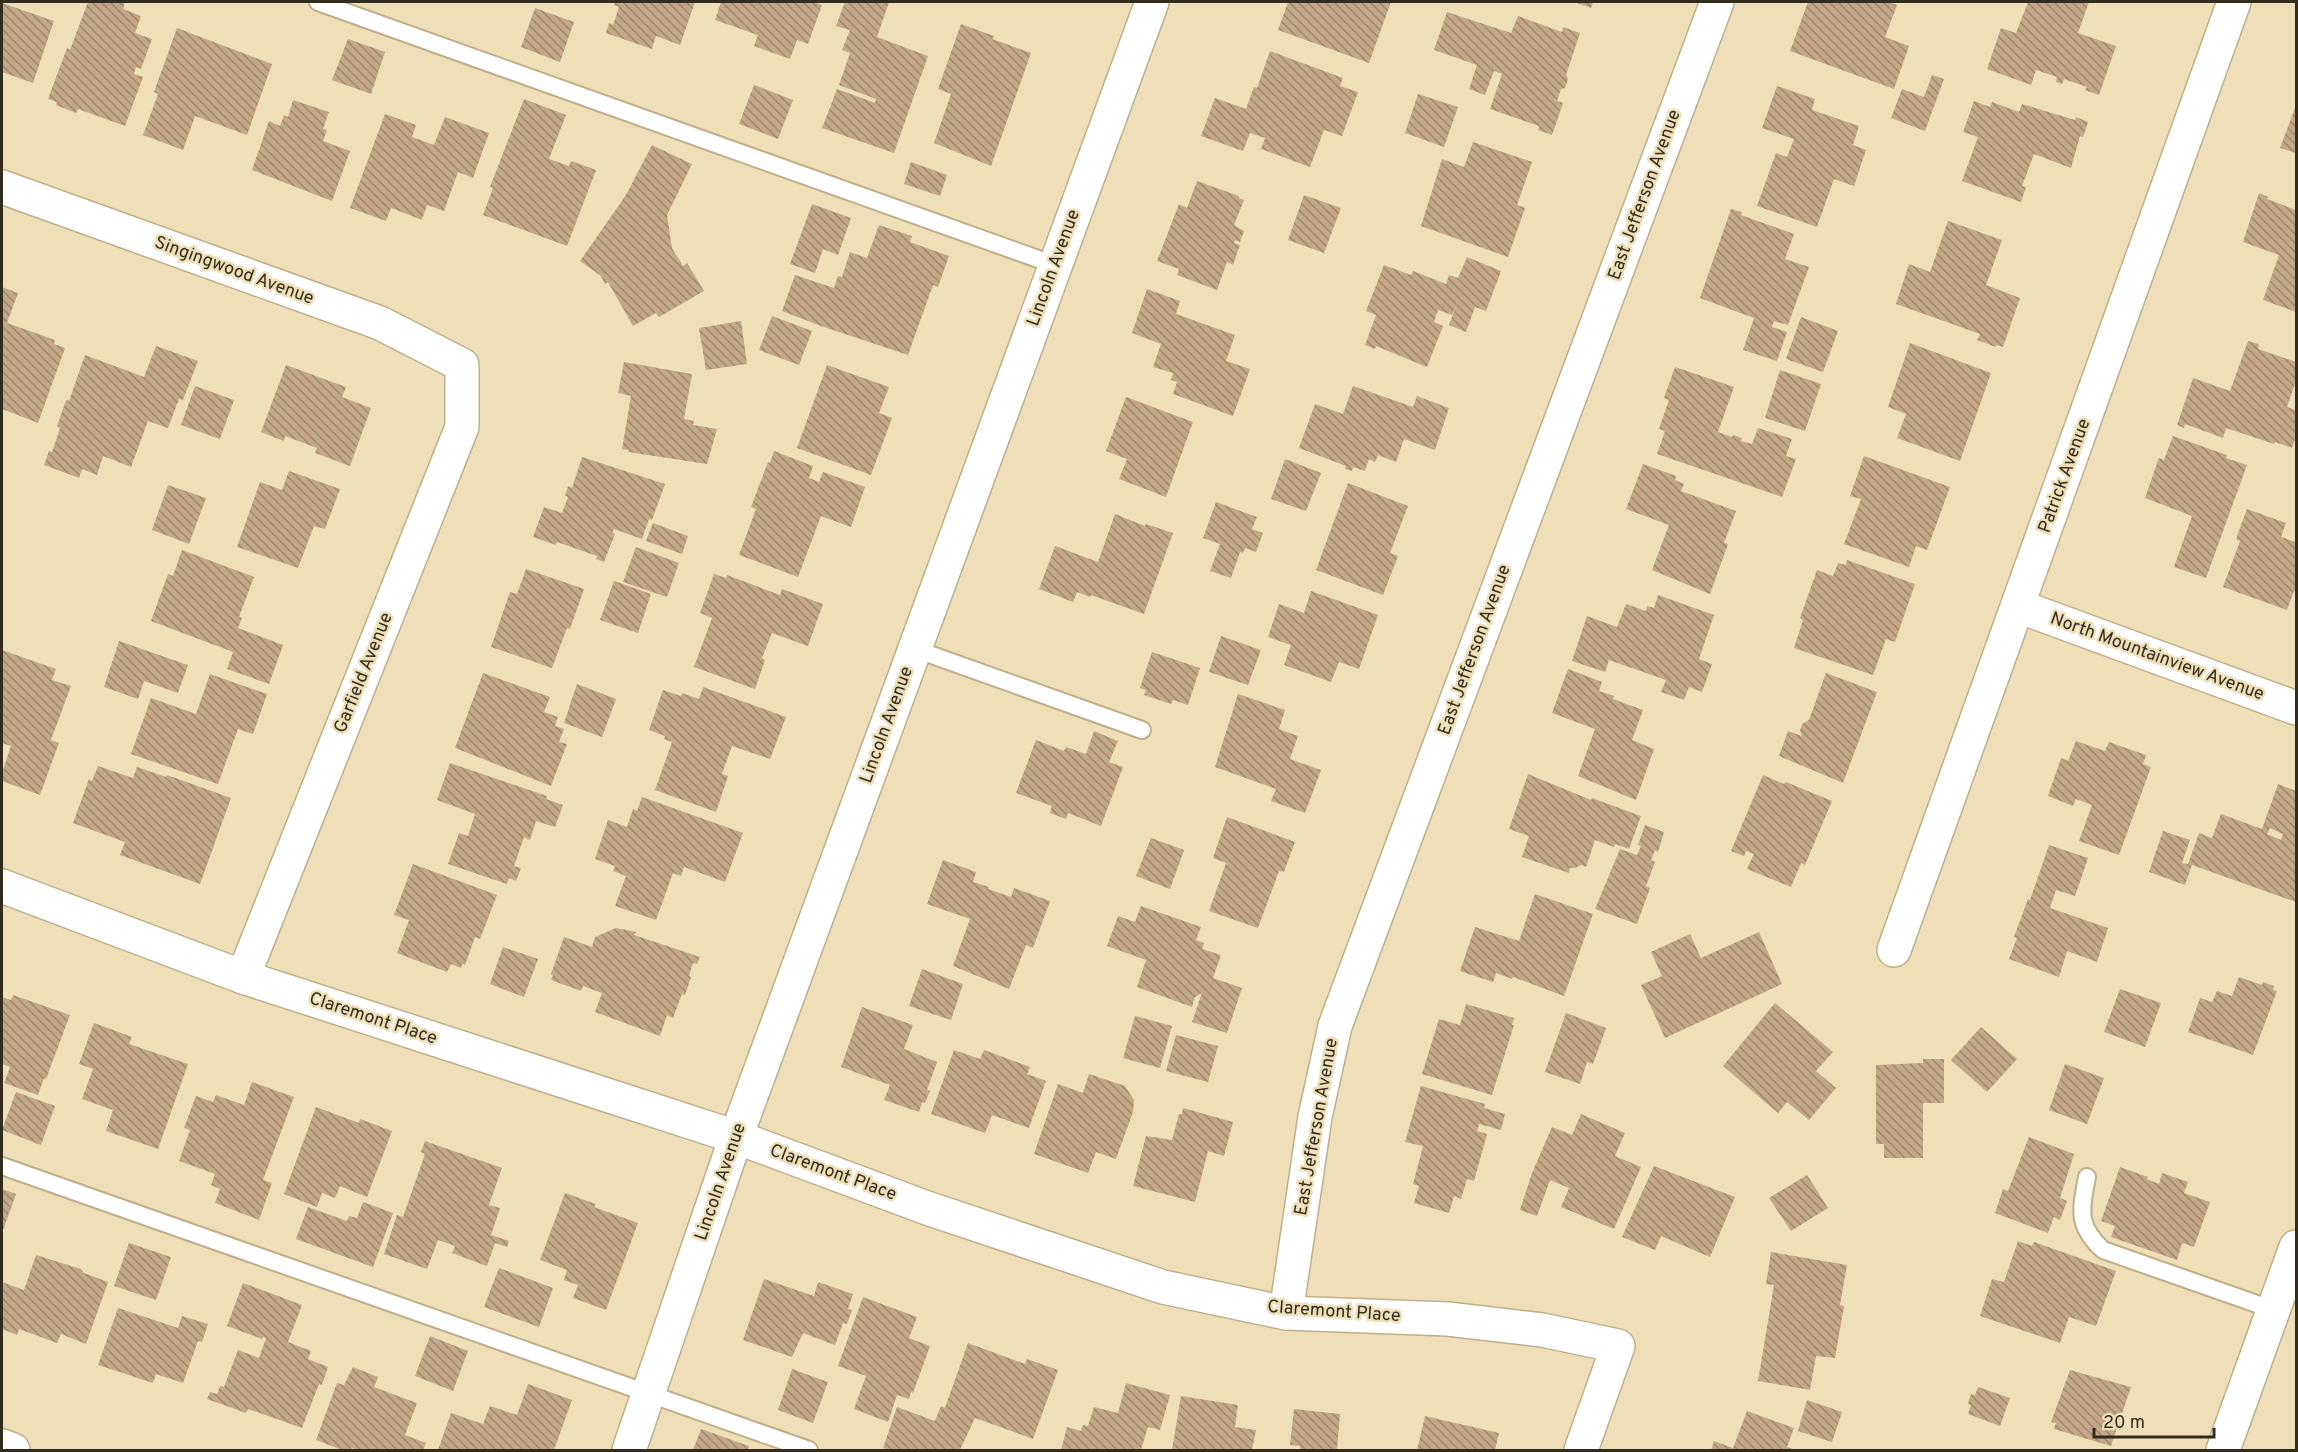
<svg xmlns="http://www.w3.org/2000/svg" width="2298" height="1452" viewBox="0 0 2298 1452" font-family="Overpass,sans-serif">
<defs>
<pattern id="building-back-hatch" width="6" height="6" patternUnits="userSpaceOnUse" patternTransform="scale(1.5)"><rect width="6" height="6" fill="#c4a788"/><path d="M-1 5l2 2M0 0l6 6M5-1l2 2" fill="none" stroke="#a0886f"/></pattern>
</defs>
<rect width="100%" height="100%" fill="#efdfb8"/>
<g fill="url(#building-back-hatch)" fill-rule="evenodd">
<polygon points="88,2 125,2 123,9 141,16 135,33 152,39 141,69 136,67 134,74 143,77 125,126 78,109 76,113 56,105 57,102 48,99 67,48 70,50"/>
<polygon points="615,2 695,2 680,45 656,36 652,49 606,33 609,23 613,25 619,7 614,5"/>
<polygon points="721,2 814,2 822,5 808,44 797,40 790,59 754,46 758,35 715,20"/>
<polygon points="845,2 889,2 877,37 928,56 894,153 822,128 837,89 875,103 876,99 839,85 850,53 842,50 850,30 836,26"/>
<polygon points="1288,2 1391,2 1369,63 1278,30"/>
<polygon points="1574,2 1593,2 1591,8"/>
<polygon points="1808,2 1888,2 1897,5 1885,37 1909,46 1894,89 1790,51"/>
<polygon points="2028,2 2089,2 2078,33 2116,46 2099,95 2085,90 2087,87 2064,79 2062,84 2056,82 2057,77 2036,70 2031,85 1987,69 2001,28 2016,33"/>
<polygon points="2,3 54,21 33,83 2,72"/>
<polygon points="535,8 574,22 560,62 521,47"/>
<polygon points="1447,12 1511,33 1518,16 1562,32 1563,27 1580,33 1566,75 1568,79 1565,88 1561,89 1557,101 1563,103 1552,135 1538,130 1539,126 1490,109 1502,74 1494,71 1485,95 1469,89 1477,65 1434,50"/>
<polygon points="961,24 994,36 992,39 1031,53 991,166 934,143 951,94 938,89"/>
<polygon points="177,28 272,64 247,135 195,116 183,150 143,135 158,94 154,92"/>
<polygon points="348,39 385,52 371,94 332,80"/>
<polygon points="1270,51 1343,78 1340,86 1358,92 1342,136 1324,130 1310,167 1261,149 1265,138 1250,133 1243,151 1201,136 1215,98 1246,109 1254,87 1257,88"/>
<polygon points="1932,75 1944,79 1925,131 1891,118 1902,89 1924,97"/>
<polygon points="754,85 793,100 778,139 739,124"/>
<polygon points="1777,86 1815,99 1812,110 1859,126 1853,145 1866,150 1854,186 1834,179 1817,227 1757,206 1776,153 1787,157 1794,139 1762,128"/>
<polygon points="1418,94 1458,107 1444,147 1405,133"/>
<polygon points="524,99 566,115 549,159 569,166 571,161 596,170 567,246 483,215 493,188 490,187"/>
<polygon points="293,100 329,112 323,129 327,130 323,141 350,151 332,201 252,170 269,121 280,126 284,115 288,117"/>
<polygon points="1974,101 1990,107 1992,102 2019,112 2022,104 2075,120 2076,117 2088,122 2083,137 2080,136 2071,168 2034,154 2022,186 2026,187 2021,202 1962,181 1978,137 1963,132"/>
<polygon points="2296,105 2296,153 2280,148"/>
<polygon points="385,114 416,125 412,137 434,145 445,117 489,133 473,178 458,172 444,211 427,205 422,220 391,208 386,221 350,208"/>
<polygon points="1473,142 1532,162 1517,205 1525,208 1508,257 1421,226 1442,159 1464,167"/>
<polygon points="652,145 692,164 667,215 672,248 683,266 687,263 704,291 659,317 656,313 633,326 608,282 605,284 601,276 580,261 626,195"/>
<polygon points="911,162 947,175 940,196 904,184"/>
<polygon points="1197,181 1239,196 1239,198 1244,200 1234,225 1244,231 1240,242 1235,240 1234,243 1240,245 1233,265 1227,262 1217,290 1177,275 1179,269 1157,261 1179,204 1187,208"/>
<polygon points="2259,193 2268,197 2267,199 2296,210 2296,312 2263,300 2279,255 2243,242"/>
<polygon points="1304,195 1341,208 1324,253 1288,240"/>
<polygon points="812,204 851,218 838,255 823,249 815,273 790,264"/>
<polygon points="1731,209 1742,212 1741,215 1794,234 1785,259 1809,267 1788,325 1774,321 1772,327 1787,332 1777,361 1743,350 1754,318 1700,298"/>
<polygon points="1948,221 2002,240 1986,285 2020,298 2003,347 1996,345 1996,347 1977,340 1980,334 1896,304 1909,264 1930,272"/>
<polygon points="879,225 912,236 910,242 949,256 938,287 933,285 908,355 821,326 782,311 795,275 834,288 838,276 842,277 850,252 867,258"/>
<polygon points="1467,257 1501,271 1486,311 1475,307 1466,332 1449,325 1458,301 1452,315 1438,310 1434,322 1443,326 1427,367 1376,346 1375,349 1365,345 1376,315 1366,311 1384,265 1411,275 1413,271 1446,284 1449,275 1458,278"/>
<polygon points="2,287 18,293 7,323 55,340 54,344 65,348 38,423 2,409"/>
<polygon points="1147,289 1180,301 1176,314 1235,335 1226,361 1250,369 1233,416 1173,394 1177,382 1171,380 1173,373 1153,367 1161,344 1132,333"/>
<polygon points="772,316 812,331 799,365 759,350"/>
<polygon points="1801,317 1838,331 1823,372 1786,359"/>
<polygon points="741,321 747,364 706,370 699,328"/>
<polygon points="2248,341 2259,344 2258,349 2296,362 2296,381 2287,407 2296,410 2296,436 2292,448 2275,442 2274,444 2226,428 2223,438 2185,424 2184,428 2177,425 2193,378 2230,391"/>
<polygon points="1910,343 1991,373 1960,461 1897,438 1906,414 1888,407"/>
<polygon points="156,346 198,361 183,400 179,399 168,428 148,421 131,467 103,456 97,475 82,469 79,478 44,465 49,451 52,452 60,428 57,426 66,400 69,401 85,355 144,377"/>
<polygon points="624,362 692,374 684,419 694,421 693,425 717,429 707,464 628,452 629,450 622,449 631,396 618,393"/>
<polygon points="286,365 346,387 342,397 371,408 350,466 315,453 317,448 285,436 284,441 261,432"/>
<polygon points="827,365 889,387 879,413 892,418 871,475 797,448"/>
<polygon points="1675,367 1734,387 1718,432 1732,437 1733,435 1742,438 1741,441 1752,444 1758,428 1792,439 1786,456 1796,459 1782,497 1657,454 1665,431 1659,429 1669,400 1664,398"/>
<polygon points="1780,370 1821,384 1805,431 1765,418"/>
<polygon points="195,386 234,400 220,439 181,425"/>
<polygon points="1353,386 1413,407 1417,396 1449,408 1435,450 1404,439 1396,462 1378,455 1375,462 1369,459 1365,471 1353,467 1352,471 1345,469 1346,466 1299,448 1315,404 1343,414"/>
<polygon points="1126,397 1193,422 1166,497 1119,479 1127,459 1106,451"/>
<polygon points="2173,436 2227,455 2226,458 2247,465 2206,578 2174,567 2192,516 2145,498 2159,458 2164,460"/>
<polygon points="774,451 813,466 809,478 819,482 823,472 865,487 851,527 821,516 798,577 739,555 756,509 751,507 768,462 770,463"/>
<polygon points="1864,456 1950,487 1927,550 1916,546 1909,567 1844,544 1861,499 1850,496"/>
<polygon points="582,457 665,484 652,520 649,519 642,539 614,529 612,533 615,534 604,562 596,559 597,556 557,542 556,545 533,537 544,507 562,513 568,497 565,496 568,486 572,488"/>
<polygon points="1285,459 1321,473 1306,511 1271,499"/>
<polygon points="1643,464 1676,476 1675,480 1684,484 1681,491 1736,511 1724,543 1728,544 1710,594 1652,570 1669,525 1626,509"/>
<polygon points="289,471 340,489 325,529 314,526 298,568 237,547 260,482 282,490"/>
<polygon points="1348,483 1408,506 1390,553 1398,556 1383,595 1316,570"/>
<polygon points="168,485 206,498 189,544 152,530"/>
<polygon points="1216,502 1257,517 1252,529 1263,533 1256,552 1245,548 1243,553 1240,552 1231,578 1210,571 1220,544 1203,538"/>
<polygon points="2247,509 2286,523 2281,537 2296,542 2296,592 2294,591 2287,610 2223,587 2240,541 2236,539"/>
<polygon points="1115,514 1145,526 1146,524 1173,533 1144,614 1091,595 1090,597 1077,592 1073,602 1039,589 1055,546 1098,562"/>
<polygon points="653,523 688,536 682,554 646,541"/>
<polygon points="636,547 679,563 667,597 623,582"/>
<polygon points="182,550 254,577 239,617 242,618 238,628 283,645 269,684 227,669 233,652 151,621 168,574 173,576"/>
<polygon points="1847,560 1915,584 1895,642 1886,639 1873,675 1794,648 1803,620 1800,618 1817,570 1833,576 1838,563 1846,565"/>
<polygon points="526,569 584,589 570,629 567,628 552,668 491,647 510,592 517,594"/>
<polygon points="714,574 726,578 727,575 780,595 782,589 823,604 808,646 772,633 762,658 765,660 755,689 694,667 712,618 700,613"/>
<polygon points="614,581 651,594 638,633 600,620"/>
<polygon points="1311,591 1378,615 1359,669 1339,662 1331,682 1284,665 1291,645 1268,637 1279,604 1304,613"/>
<polygon points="1658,595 1714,615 1699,659 1712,664 1702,692 1689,687 1684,700 1661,692 1666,680 1609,660 1605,672 1572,661 1587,616 1617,627 1626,604 1646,611 1647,606 1654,608"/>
<polygon points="1221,636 1261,650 1248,685 1209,672"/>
<polygon points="119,641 188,665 178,693 144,681 138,699 104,687"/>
<polygon points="2,650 56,669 52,680 71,686 51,740 59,743 40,795 2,781 2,773 11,746 2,743"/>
<polygon points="1152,652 1200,668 1188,705 1173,700 1171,704 1144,695 1146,690 1140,688"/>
<polygon points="1568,669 1602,682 1599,691 1614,696 1613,699 1643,710 1632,740 1654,749 1636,800 1578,776 1595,729 1552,713"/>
<polygon points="483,673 550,697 544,712 558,717 555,726 564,729 559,742 567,744 551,786 455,748"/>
<polygon points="1826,673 1877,692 1843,783 1779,756 1788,731 1802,736 1800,731 1802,724 1809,720"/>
<polygon points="210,674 267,694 253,734 238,729 218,784 131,754 151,698 196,714"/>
<polygon points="577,684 616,699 602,737 564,723"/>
<polygon points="703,687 786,717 770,759 732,746 722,774 728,776 716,812 655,790 672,742 664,739 665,736 649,730 663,690 681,696 682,693 699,699"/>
<polygon points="1238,694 1285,710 1279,729 1298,736 1290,759 1321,770 1305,813 1271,801 1276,789 1215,767"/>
<polygon points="1094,731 1118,741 1109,762 1123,767 1101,826 1068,813 1066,819 1050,813 1052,806 1016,793 1036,740 1064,751 1066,747 1086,754"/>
<polygon points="2076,741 2105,751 2109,742 2146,755 2143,764 2151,767 2119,855 2079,841 2092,805 2076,799 2073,806 2048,796 2061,758 2068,761"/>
<polygon points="450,763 547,796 546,799 563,805 555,827 536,821 530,840 524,837 514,866 521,868 516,881 509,878 507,884 448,864 459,833 468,836 475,814 437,800"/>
<polygon points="98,766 133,778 137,767 166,777 167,775 231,798 200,884 120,855 125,842 73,823 89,779 92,781"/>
<polygon points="1528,774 1591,800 1592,798 1641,816 1629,849 1615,844 1614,847 1595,840 1586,867 1581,865 1575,868 1570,868 1569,873 1522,857 1529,836 1509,829"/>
<polygon points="1763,775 1784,784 1786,782 1832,801 1805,865 1801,863 1791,887 1747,869 1754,854 1746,851 1744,856 1731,851"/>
<path d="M2278,784L2296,791V902L2192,865L2185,885L2149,872L2163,831L2190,840L2182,863L2188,864L2199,833L2212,838L2221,814L2262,829ZM2270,828L2283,834L2281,840L2267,834Z"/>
<polygon points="642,797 743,833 725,882 684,867 681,876 673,873 656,920 615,906 626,876 613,871 615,866 595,859 608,820 627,827 633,809 637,811"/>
<polygon points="1227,817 1295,842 1284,872 1279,871 1258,928 1209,911 1226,863 1213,858"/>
<polygon points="1645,825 1664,832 1658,852 1655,850 1651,860 1655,862 1646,886 1650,888 1637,924 1595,909 1620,849 1637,855 1641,846 1638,845"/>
<polygon points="1151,838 1184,850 1170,889 1136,876"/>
<polygon points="2049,845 2088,858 2075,896 2056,890 2050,908 2108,928 2097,962 2067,951 2059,977 2009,959 2017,938 2014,937 2028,899 2030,900"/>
<polygon points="943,860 976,872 973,882 989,887 988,889 1011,897 1014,888 1050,901 1033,948 1026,945 1009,989 953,966 970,919 927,904"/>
<polygon points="413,864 497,895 480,939 475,937 465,965 462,964 461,968 451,964 447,972 397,953 409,920 394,915"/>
<polygon points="1535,894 1593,914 1564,996 1513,977 1512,979 1496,973 1493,982 1460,971 1475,927 1519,941"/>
<polygon points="1141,906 1201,927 1196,940 1204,943 1202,949 1221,955 1213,978 1242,988 1227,1033 1192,1022 1202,993 1195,997 1192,1007 1137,987 1146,960 1107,946 1118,916 1135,922"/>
<polygon points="616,928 636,932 634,935 700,957 697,964 693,963 689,976 691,977 685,995 682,994 673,1018 667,1015 660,1036 595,1012 602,993 583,986 581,991 551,980 553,975 551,974 564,937 592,947 595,937"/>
<polygon points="1759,932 1782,984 1665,1038 1641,985 1662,976 1651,952 1690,934 1701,958"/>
<polygon points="503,947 538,959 524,997 490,984"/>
<polygon points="922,969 963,984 951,1020 909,1006"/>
<polygon points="2239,977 2262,985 2263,982 2274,986 2273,990 2277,991 2253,1055 2188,1032 2200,998 2212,1002 2217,991 2232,996"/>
<polygon points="2120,989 2161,1003 2145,1047 2104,1032"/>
<polygon points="13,995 70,1015 46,1079 44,1078 38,1095 4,1083 10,1067 2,1064 2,997 11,1000"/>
<polygon points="1775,1003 1833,1052 1816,1071 1836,1088 1809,1120 1787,1102 1778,1113 1723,1066"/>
<polygon points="1466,1004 1514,1018 1512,1025 1514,1025 1492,1095 1422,1074 1439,1019 1460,1025"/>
<polygon points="862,1007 913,1025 904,1049 937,1062 927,1090 930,1091 925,1103 922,1102 919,1112 884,1100 890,1085 841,1067"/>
<polygon points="1566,1013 1606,1028 1593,1064 1587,1062 1580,1084 1545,1072"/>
<polygon points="1135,1016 1172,1026 1160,1068 1123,1058"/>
<polygon points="94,1023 132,1037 129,1044 188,1064 158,1149 106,1131 113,1110 82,1099 93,1069 79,1064"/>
<polygon points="1981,1027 2017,1059 1987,1092 1951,1060"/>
<polygon points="1176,1035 1218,1046 1208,1082 1166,1071"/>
<polygon points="954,1050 980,1059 984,1050 1030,1067 1027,1074 1046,1081 1029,1128 992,1115 985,1133 931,1114"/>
<polygon points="1923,1059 1944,1059 1944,1103 1923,1103 1923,1158 1884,1158 1884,1144 1876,1144 1876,1065 1923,1063"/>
<polygon points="2065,1064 2104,1078 2087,1124 2049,1110"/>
<polygon points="1089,1074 1125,1086 1134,1100 1133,1112 1116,1159 1096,1152 1088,1173 1034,1154 1058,1084 1083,1093"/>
<polygon points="252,1082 294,1097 263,1180 272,1183 259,1220 215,1203 220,1189 211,1185 215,1174 179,1161 190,1130 184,1128 196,1096 213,1102 216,1095 244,1105"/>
<polygon points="1421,1086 1485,1104 1484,1108 1505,1114 1501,1130 1479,1124 1477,1131 1487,1134 1474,1181 1467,1179 1461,1199 1454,1196 1449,1213 1414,1203 1419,1186 1413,1184 1423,1146 1405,1142"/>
<polygon points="16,1092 55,1106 41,1145 2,1130"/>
<polygon points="316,1107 359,1123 360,1119 392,1131 367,1197 340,1186 335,1198 322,1193 317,1207 284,1194"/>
<polygon points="1183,1108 1233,1122 1224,1156 1208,1151 1195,1202 1133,1186 1146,1136 1172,1140 1179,1114 1182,1114"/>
<polygon points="1581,1114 1625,1133 1615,1156 1641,1167 1614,1229 1561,1207 1569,1188 1550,1180 1537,1216 1520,1210 1532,1173 1552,1127 1572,1135"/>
<polygon points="2029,1137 2074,1154 2060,1198 2067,1201 2060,1220 2054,1217 2048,1233 1995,1213 2003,1189 2008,1191"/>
<polygon points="425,1141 502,1168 489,1205 500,1208 491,1235 509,1241 507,1247 495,1243 487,1266 452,1253 455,1246 438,1240 427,1269 384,1254 397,1215 403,1217 425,1154 421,1152"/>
<polygon points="1654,1166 1735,1197 1710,1257 1661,1236 1655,1250 1622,1237"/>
<polygon points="2120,1167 2148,1177 2147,1179 2159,1184 2162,1173 2188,1182 2184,1193 2210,1202 2194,1247 2182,1243 2177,1260 2111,1237 2115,1226 2101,1221"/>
<polygon points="1807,1175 1828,1208 1791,1231 1769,1198"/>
<polygon points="2,1189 16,1194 2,1233"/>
<polygon points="565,1193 596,1204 594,1207 638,1223 606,1310 573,1298 578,1285 564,1280 567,1270 540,1260"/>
<polygon points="363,1202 393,1213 373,1267 296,1239 308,1207 347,1221 349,1216 357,1218"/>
<polygon points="2018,1241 2032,1246 2034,1242 2116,1271 2096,1326 2069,1317 2060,1343 1980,1316 1992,1279 2004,1282"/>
<polygon points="129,1243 171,1257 156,1300 114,1286"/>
<polygon points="1771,1252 1847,1265 1840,1305 1844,1306 1835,1358 1816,1356 1810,1390 1758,1381 1774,1285 1766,1284"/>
<polygon points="36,1255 81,1269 84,1273 108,1282 86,1344 61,1334 57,1343 19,1329 17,1335 2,1329 2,1282 24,1290"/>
<polygon points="499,1268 553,1288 539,1327 484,1307"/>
<polygon points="764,1279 814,1296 818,1282 853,1294 848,1309 852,1310 847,1324 843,1323 835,1345 803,1333 792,1357 743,1340"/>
<polygon points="243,1283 302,1305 288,1342 311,1351 308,1359 328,1367 322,1385 319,1384 302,1428 248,1409 246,1413 207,1399 210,1392 217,1394 220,1386 224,1387 238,1350 259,1358 266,1338 263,1337 262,1339 227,1326"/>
<polygon points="863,1297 917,1317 909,1338 930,1346 913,1393 911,1392 909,1399 897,1395 888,1422 854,1409 866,1376 838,1366"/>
<polygon points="118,1308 178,1328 182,1316 208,1324 202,1342 198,1341 183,1383 156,1374 153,1383 98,1365"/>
<polygon points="430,1336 468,1351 453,1391 415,1376"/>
<polygon points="968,1343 1025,1364 1027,1359 1058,1370 1033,1439 975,1418 960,1450 889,1450 883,1448 897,1407 935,1421 941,1406 945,1408"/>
<polygon points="353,1367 378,1377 374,1387 417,1403 405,1435 426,1443 423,1450 358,1450 352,1448 351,1450 342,1450 316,1440 337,1383 344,1385"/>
<polygon points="792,1369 828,1382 813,1423 778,1410"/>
<polygon points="2070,1370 2131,1387 2111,1446 2054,1429 2056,1423 2051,1422"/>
<polygon points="1126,1383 1170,1395 1160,1430 1148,1427 1141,1450 1061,1450 1067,1427 1081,1431 1083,1425 1088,1426 1094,1407 1118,1413"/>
<polygon points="528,1384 572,1400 554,1450 438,1450 451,1413 483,1424 490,1406 517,1415"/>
<polygon points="1978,1387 2010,1398 2000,1426 1968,1414 1971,1405 1968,1404 1971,1394 1975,1395"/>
<polygon points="1181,1396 1238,1405 1235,1427 1256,1430 1252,1450 1172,1450"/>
<polygon points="1807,1400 1842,1412 1832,1442 1798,1431"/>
<polygon points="1294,1409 1340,1414 1337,1450 1300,1450 1300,1446 1290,1445"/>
<polygon points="1747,1411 1794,1428 1787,1447 1795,1450 1711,1450 1714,1441 1733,1448"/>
<polygon points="1425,1416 1499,1433 1495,1450 1417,1450"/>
<polygon points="701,1429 749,1446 748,1450 693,1450"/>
</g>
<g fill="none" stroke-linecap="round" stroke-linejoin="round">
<defs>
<g id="service">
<polyline points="318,2 1055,265"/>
<polyline points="915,649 1142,730"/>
<polyline points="2,1166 809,1450"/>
<path d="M2087,1177C2081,1210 2076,1225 2103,1250L2274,1310"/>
</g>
<g id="minor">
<polyline points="2,187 380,323 462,365 462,427 243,977"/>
<polyline points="2018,606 2296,708"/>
<polyline points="2,886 243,977 736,1137 927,1208 1163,1287 1286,1313 1448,1319 1542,1330 1618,1346 1581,1450"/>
<polyline points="1894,950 2234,2"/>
<polyline points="1286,1313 1315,1117 1335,1026 1717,2"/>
<polyline points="2223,1450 2296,1247"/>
</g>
<polyline id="tertiary" points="629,1450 736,1137 1152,2"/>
<polyline id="secondary" points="2,1446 13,1450"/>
</defs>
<use href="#service" stroke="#bfaf8a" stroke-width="20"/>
<use href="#minor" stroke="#bfaf8a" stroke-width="36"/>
<use href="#tertiary" stroke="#bfaf8a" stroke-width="36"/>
<use href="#secondary" stroke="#bfaf8a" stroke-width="36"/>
<use href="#service" stroke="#fff" stroke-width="16"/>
<use href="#minor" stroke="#fff" stroke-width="33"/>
<use href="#tertiary" stroke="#fff" stroke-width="33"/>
<use href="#secondary" stroke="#fff" stroke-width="33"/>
</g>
<g text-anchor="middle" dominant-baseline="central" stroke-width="5" stroke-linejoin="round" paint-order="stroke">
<g font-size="18" fill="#322c1d" stroke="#efdfb8">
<text transform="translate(1645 195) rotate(-70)">East Jefferson Avenue</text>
<text transform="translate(1054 268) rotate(-70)">Lincoln Avenue</text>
<text transform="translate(234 271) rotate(20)">Singingwood Avenue</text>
<text transform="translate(2065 476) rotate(-70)">Patrick Avenue</text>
<text transform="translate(1475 650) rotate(-70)">East Jefferson Avenue</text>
<text transform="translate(2157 657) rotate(20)">North Mountainview Avenue</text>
<text transform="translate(364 673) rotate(-68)">Garfield Avenue</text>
<text transform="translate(887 725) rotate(-70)">Lincoln Avenue</text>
<text transform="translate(373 1019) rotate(18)">Claremont Place</text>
<text transform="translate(1317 1127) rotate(-80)">East Jefferson Avenue</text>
<text transform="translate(833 1173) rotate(20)">Claremont Place</text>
<text transform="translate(721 1182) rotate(-71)">Lincoln Avenue</text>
<text transform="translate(1334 1312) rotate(4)">Claremont Place</text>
</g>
</g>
<rect width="2298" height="1452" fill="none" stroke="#322c1d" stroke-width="6"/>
<path d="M2094 1428v9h120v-9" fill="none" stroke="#322c1d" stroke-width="3"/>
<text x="2103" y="1428" font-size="18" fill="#322c1d" stroke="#efdfb8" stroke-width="4.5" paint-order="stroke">20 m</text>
</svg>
